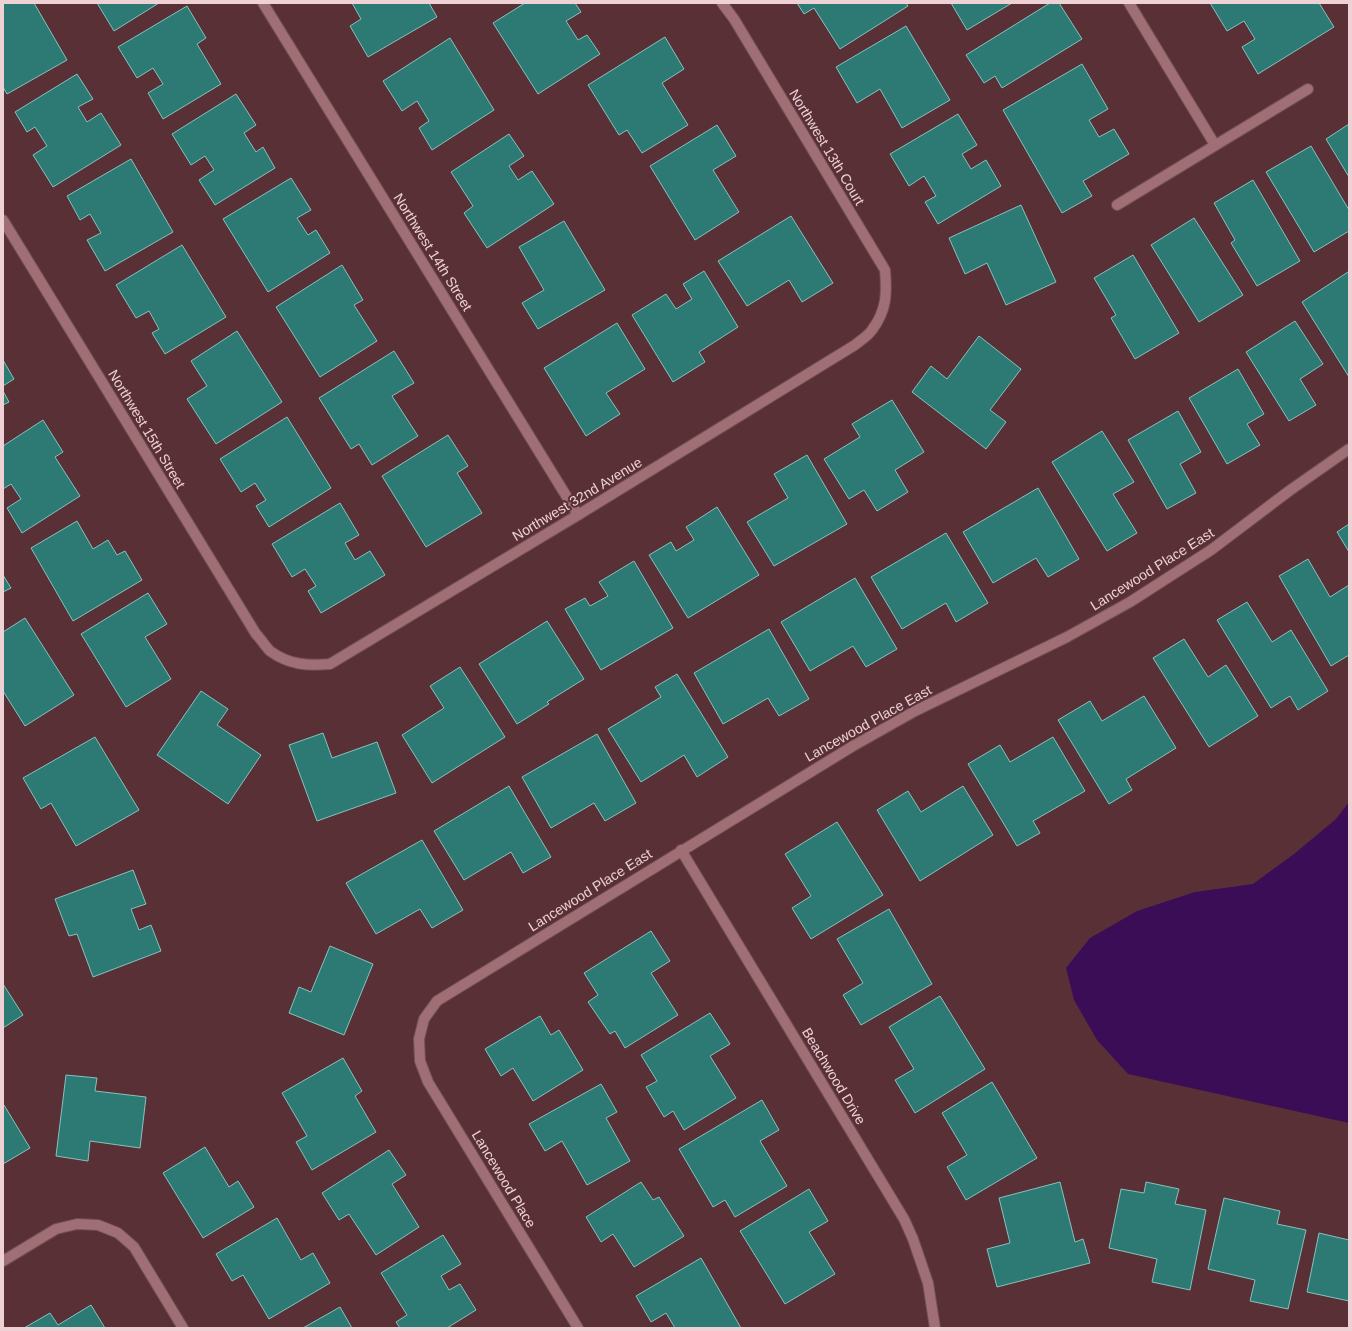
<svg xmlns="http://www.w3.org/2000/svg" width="1352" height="1331" viewBox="0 0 1352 1331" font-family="Helvetica,sans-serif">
<rect width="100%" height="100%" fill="#5a3037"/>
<polygon fill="#3c0d57" points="1349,802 1349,1123 1128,1074 1097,1040 1074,1000 1066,968 1090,938 1137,911 1195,892 1253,884 1294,854 1336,819"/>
<g fill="#2d7a75" stroke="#86c2bd">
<polygon points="3,3 34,3 67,60 7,94 3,87"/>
<polygon points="97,3 159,3 114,31"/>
<polygon points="352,3 429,3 437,17 368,57 350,26 361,19"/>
<polygon points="525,3 575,3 581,12 566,21 578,40 587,35 600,54 538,94 493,23"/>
<polygon points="797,3 906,3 908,6 840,49 814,8 804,14"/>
<polygon points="951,3 1012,3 967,30"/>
<polygon points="1050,3 1059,3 1082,39 1002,88 995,76 984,83 966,55"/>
<polygon points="1210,3 1319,3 1334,27 1258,74 1242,47 1255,39 1244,21 1227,31"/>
<polygon points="187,6 206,38 197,44 221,84 163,119 148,93 163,84 153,68 137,78 118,47"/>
<polygon points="906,26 950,100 902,128 880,89 857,103 836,67"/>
<polygon points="665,37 684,69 662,83 688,125 642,153 627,130 619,135 588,85"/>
<polygon points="450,38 494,110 432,150 419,128 429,121 417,101 402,111 383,81"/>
<polygon points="1082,64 1108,109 1089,120 1099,137 1114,129 1129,154 1083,181 1092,196 1062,213 1003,110"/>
<polygon points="77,74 93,99 78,107 87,122 101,113 121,145 53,187 33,155 47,146 35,127 27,132 15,112"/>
<polygon points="236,94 256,125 244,133 256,152 263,147 275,168 215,205 199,180 214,170 205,156 191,165 172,134"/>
<polygon points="958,114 977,145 962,154 971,169 986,160 1001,186 938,224 925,202 936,196 924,176 909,186 890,154"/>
<polygon points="1349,124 1349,177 1326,139"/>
<polygon points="717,125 736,156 713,170 739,212 695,240 650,166"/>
<polygon points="509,134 524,156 509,166 518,180 532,171 554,204 487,248 464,213 473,206 451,172"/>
<polygon points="1311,146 1349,210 1349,231 1314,252 1266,172"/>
<polygon points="131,159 173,232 105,271 87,240 101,233 90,214 80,220 67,196"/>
<polygon points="291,178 311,210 297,218 308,235 316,230 330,253 268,292 223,219"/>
<polygon points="1253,180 1300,261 1257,286 1231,243 1235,240 1214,203"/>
<polygon points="1021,205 1056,282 1006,305 987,263 965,274 949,238"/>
<polygon points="791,216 833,283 802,302 789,280 747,306 718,261"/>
<polygon points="1194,218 1243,295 1199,322 1151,245"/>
<polygon points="564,221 605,290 538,329 522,303 544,290 519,247"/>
<polygon points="182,245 226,317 165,354 152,333 159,329 149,311 136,318 116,285"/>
<polygon points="1133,255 1179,333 1135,359 1111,318 1116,315 1094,278"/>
<polygon points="342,265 363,300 354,305 377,341 320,377 276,307"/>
<polygon points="704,271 738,327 699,352 705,362 673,382 632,315 666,294 676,309 692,299 683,284"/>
<polygon points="1348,272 1349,273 1349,377 1302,302"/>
<polygon points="1295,321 1323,364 1300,379 1316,405 1289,421 1246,352"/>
<polygon points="617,323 645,369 606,393 620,414 586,436 544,368"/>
<polygon points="237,331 282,402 216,444 187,399 207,386 191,361"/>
<polygon points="979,336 1021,369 990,410 1006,422 986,449 912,392 931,366 947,379"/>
<polygon points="394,351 414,383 392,396 418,436 372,465 359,444 351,449 319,398"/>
<polygon points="3,360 14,379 3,386"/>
<polygon points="1238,369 1264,414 1247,424 1260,445 1227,464 1189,398"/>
<polygon points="3,391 9,402 3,405"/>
<polygon points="892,400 924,452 895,470 908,492 877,511 864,490 849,499 824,459 860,437 852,424"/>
<polygon points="1178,411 1201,452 1180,464 1196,493 1167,509 1128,440"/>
<polygon points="287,417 331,488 269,527 256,506 266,500 255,483 241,492 220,459"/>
<polygon points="43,420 63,452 55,457 80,496 22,533 7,508 21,499 11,484 3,489 3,446"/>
<polygon points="1102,431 1134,482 1113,494 1137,533 1107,551 1052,462"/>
<polygon points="448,435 468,466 457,473 482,513 426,547 382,476"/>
<polygon points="807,455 847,524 774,566 747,522 788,498 774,474"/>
<polygon points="1038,488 1079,559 1048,577 1036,558 993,583 963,532"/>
<polygon points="340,503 359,535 345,543 355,560 370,551 385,575 321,613 308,591 316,586 305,569 292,577 272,544"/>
<polygon points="717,507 759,575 688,618 649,555 671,542 676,551 694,540 686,527"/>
<polygon points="77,521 93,549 108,540 117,555 125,551 142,580 73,621 31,548"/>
<polygon points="1349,524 1349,552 1337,532"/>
<polygon points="946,533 988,603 956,622 946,603 902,629 871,577"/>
<polygon points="1308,559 1330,597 1349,585 1349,655 1331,666 1279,576"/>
<polygon points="634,561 673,628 601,670 565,609 585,598 590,606 608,596 599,582"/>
<polygon points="3,575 11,588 3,592"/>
<polygon points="855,578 897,649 866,667 853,646 810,671 781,622"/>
<polygon points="148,593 167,624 145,637 171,679 126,707 81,634"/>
<polygon points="1247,602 1272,642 1291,630 1328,691 1298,710 1290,696 1271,708 1217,620"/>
<polygon points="25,618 74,695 25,726 3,691 3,632"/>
<polygon points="547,621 584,679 547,702 549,704 517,724 479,664"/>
<polygon points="769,629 809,699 779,716 768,698 723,724 694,673"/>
<polygon points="1184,639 1208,677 1226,665 1258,716 1209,747 1153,658"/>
<polygon points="460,667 505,737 432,783 402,735 444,708 430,686"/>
<polygon points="677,674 728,757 697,777 684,755 641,782 608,729 661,697 655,687"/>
<polygon points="201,691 228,709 217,725 261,755 228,804 157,755"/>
<polygon points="1144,696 1176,748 1126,779 1132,790 1109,804 1058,720 1090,701 1102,721"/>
<polygon points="323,733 332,758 377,742 396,793 317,821 289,745"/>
<polygon points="597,734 636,803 605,821 594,803 551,828 522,777"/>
<polygon points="95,737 139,810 76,846 51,803 41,809 23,778"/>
<polygon points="1053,737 1085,791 1033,821 1040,833 1017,846 968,764 1000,745 1010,762"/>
<polygon points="509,786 551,857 523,873 511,852 464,880 434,831"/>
<polygon points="963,786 993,835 920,881 877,810 908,791 921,812"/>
<polygon points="837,822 883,895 811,939 792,908 811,896 785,854"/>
<polygon points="422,840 463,910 432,928 420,909 376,934 346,883"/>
<polygon points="133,870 146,904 131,909 139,930 151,925 161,951 93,977 77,934 69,936 55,899"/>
<polygon points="889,909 932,984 861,1025 843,995 863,983 837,939"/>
<polygon points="651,931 670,961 651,973 678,1015 625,1048 615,1031 610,1034 588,1002 598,995 584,973"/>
<polygon points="330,946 373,964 344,1035 289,1013 299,987 311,992"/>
<polygon points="3,984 23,1015 3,1028"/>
<polygon points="940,996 985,1069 915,1113 895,1080 914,1069 889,1027"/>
<polygon points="710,1013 730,1044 710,1056 736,1098 684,1130 673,1111 664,1117 646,1087 657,1081 641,1055"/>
<polygon points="540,1016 551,1035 559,1030 583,1070 533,1101 513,1068 501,1076 485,1049"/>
<polygon points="343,1058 362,1091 355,1096 376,1132 312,1170 296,1142 307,1136 282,1093"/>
<polygon points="66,1075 97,1078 95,1091 146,1097 140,1148 90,1141 88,1161 56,1156"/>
<polygon points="992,1082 1037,1158 966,1200 947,1167 967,1155 942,1113"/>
<polygon points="601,1084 617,1112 606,1118 630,1161 587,1185 562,1141 545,1151 529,1124"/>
<polygon points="762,1100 779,1130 760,1141 787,1186 735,1217 725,1200 713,1207 679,1149"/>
<polygon points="4,1105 30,1148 3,1164 3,1106"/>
<polygon points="205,1147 229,1187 238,1181 254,1207 203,1238 163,1173"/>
<polygon points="389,1150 406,1175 392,1184 419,1227 376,1255 349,1214 339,1220 322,1193"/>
<polygon points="641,1182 653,1200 659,1197 684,1236 634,1267 613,1234 601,1242 586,1217"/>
<polygon points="1060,1182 1075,1242 1083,1239 1090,1263 997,1287 987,1249 1010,1243 999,1198"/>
<polygon points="1146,1182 1179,1189 1175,1204 1206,1210 1190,1290 1152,1282 1157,1259 1109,1248 1121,1189 1144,1193"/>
<polygon points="809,1189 828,1221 809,1232 835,1274 785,1304 740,1231"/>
<polygon points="1224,1198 1280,1211 1277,1224 1306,1230 1288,1309 1250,1301 1255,1280 1208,1269"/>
<polygon points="277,1218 301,1260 313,1253 330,1283 269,1319 243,1275 232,1281 216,1254"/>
<polygon points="1319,1233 1349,1240 1349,1301 1307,1292"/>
<polygon points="443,1235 461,1264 441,1276 449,1290 460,1284 476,1310 447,1328 400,1328 396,1322 407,1315 381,1273"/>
<polygon points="701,1258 741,1328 675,1328 666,1313 651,1322 636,1296"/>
<polygon points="91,1305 105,1328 24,1328 50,1313 58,1325"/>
<polygon points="340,1307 352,1328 303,1328"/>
</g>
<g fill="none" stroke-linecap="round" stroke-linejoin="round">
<defs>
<g id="minor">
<polyline points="263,3 578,515"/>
<polyline points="1129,3 1215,145"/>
<polyline points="1117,205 1308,89"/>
<path d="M3,220L256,634C261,639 265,646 270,651C289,665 308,666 330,664L578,515L855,345C861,340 868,336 872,330C887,310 887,293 885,270L734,19L722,3"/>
<polyline points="681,850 904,1219 913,1239 928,1283 935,1328"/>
<polyline points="3,1261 56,1229 77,1224 98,1225 118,1233 134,1247 183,1328"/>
<polyline points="578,1328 428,1082 420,1061 419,1039 424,1019 437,1001 853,746 915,711 1067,637 1130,602 1211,550 1289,491 1349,449"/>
</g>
</defs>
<use href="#minor" stroke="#724e55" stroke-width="12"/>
<use href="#minor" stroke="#a06f76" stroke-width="10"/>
</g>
<g text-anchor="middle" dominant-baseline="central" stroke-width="4" stroke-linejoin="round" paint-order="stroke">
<g font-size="14" fill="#edd1d5" stroke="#5a3037">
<text transform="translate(827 147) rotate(59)">Northwest 13th Court</text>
<text transform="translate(433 252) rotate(58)">Northwest 14th Street</text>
<text transform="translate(147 429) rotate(59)">Northwest 15th Street</text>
<text transform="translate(577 499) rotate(-31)">Northwest 32nd Avenue</text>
<text transform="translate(1152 569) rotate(-32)">Lancewood Place East</text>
<text transform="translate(868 723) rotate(-29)">Lancewood Place East</text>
<text transform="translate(590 890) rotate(-32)">Lancewood Place East</text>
<text transform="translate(834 1076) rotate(59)">Beachwood Drive</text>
<text transform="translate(504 1179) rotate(59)">Lancewood Place</text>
</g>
</g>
<rect width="1352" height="1331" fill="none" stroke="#edd1d5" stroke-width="8"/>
</svg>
